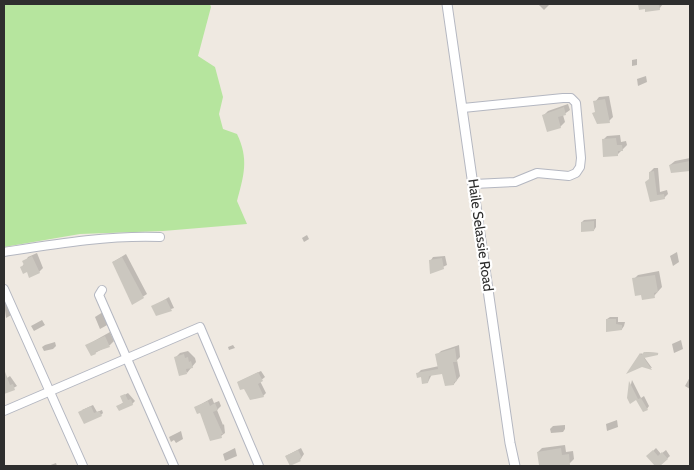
<svg xmlns="http://www.w3.org/2000/svg" width="694" height="470" viewBox="0 0 694 470" font-family="Cabin,sans-serif">
<rect width="100%" height="100%" fill="#efe9e1"/>
<path fill="#b6e59e" d="M4,4H210L211,7L198,56L215,67L223,97L219,114L223,129L237,134C249,159 244,175 237,201L247,224L163,231L80,234L4,247Z"/>
<g fill="#0003">
<polygon points="538,4 550,4 544,10"/>
<polygon points="639,4 663,4 659,9 640,8"/>
<polygon points="637,59 637,65 632,66 632,60"/>
<polygon points="646,76 647,82 638,86 637,79"/>
<polygon points="609,96 613,117 609,121 596,111 595,102 599,97"/>
<polygon points="568,104 570,110 563,115 565,122 560,127 544,115 548,111"/>
<polygon points="620,135 621,142 626,141 627,145 617,155 603,140 607,136"/>
<polygon points="690,158 690,169 672,172 670,165 675,161"/>
<polygon points="654,168 658,168 660,192 667,190 668,194 664,198 651,200 650,172"/>
<polygon points="596,219 596,227 594,230 582,222 584,220"/>
<polygon points="307,235 309,239 304,242 302,238"/>
<polygon points="677,252 679,262 673,266 670,256"/>
<polygon points="37,253 43,268 39,272 27,271 22,267 28,257"/>
<polygon points="126,254 147,294 133,303 113,262"/>
<polygon points="445,256 447,265 432,272 431,260 433,257"/>
<polygon points="659,271 662,287 654,296 634,279 638,275"/>
<polygon points="169,297 174,308 156,314 153,307"/>
<polygon points="6,301 13,314 6,318 4,302"/>
<polygon points="103,312 109,324 100,329 95,317"/>
<polygon points="610,317 618,317 618,322 625,322 624,326 622,329 607,319"/>
<polygon points="42,320 45,325 34,331 31,326"/>
<polygon points="110,332 114,341 110,345 95,353 87,345"/>
<polygon points="681,340 683,349 674,353 672,344"/>
<polygon points="55,342 56,346 53,349 44,351 42,347 45,345"/>
<polygon points="233,345 235,348 229,350 228,347"/>
<polygon points="459,345 460,357 457,360 460,376 454,384 442,372 432,374 428,382 417,374 421,370 439,366 437,355 441,351"/>
<polygon points="188,351 195,358 196,362 187,373 176,357 180,353"/>
<polygon points="646,352 659,353 644,357 652,368 642,366 629,372 641,353 643,355"/>
<polygon points="261,371 265,377 260,381 266,393 263,396 238,382"/>
<polygon points="4,372 7,378 10,376 17,386 4,393"/>
<polygon points="690,377 690,389 685,386"/>
<polygon points="632,380 641,398 644,396 649,406 647,409 637,399 628,397"/>
<polygon points="128,393 135,401 132,404 118,406 124,402 121,397"/>
<polygon points="212,398 214,403 219,401 221,406 217,410 223,425 224,424 225,433 221,436 196,407"/>
<polygon points="93,405 97,412 102,410 103,413 101,415 82,410"/>
<polygon points="617,420 618,427 607,431 606,424"/>
<polygon points="565,425 565,429 563,432 551,433 550,429 553,426"/>
<polygon points="181,431 183,439 176,443 174,440 171,442 169,437"/>
<polygon points="565,445 566,452 573,451 574,459 570,463 555,466 554,462 538,452 542,448"/>
<polygon points="235,448 237,456 225,461 223,454"/>
<polygon points="301,448 304,454 300,460 286,456"/>
<polygon points="656,448 661,454 666,450 670,456 659,466 656,466 648,456"/>
<polygon points="56,463 57,466 48,466"/>
</g>
<g fill="#cbc7bf">
<polygon points="638,4 659,4 660,10 645,12 645,9 639,10"/>
<polygon points="605,99 610,123 597,124 592,113 595,112 593,101"/>
<polygon points="564,107 566,115 558,117 561,128 547,132 542,115"/>
<polygon points="616,138 617,145 622,145 623,151 618,151 618,156 603,157 602,139"/>
<polygon points="690,161 690,171 671,173 669,165"/>
<polygon points="654,171 657,195 664,194 665,199 650,202 645,182 649,179 649,172"/>
<polygon points="594,221 594,231 581,232 581,222"/>
<polygon points="32,256 40,273 29,278 27,272 23,274 20,267 24,265 22,261"/>
<polygon points="122,257 144,298 132,305 112,262"/>
<polygon points="442,258 444,269 430,274 429,260"/>
<polygon points="655,275 658,292 654,293 655,298 642,300 641,295 635,296 632,278"/>
<polygon points="166,299 172,311 156,316 151,306"/>
<polygon points="606,319 616,319 616,324 622,325 622,330 606,332"/>
<polygon points="105,336 110,347 95,352 96,354 91,356 85,345"/>
<polygon points="455,348 457,362 453,362 457,381 454,382 454,385 445,386 442,374 429,376 428,383 422,384 421,377 417,378 416,373 438,369 435,354"/>
<polygon points="644,352 658,353 658,355 644,358 652,370 642,367 626,374 640,353 641,355"/>
<polygon points="184,354 185,358 188,357 189,362 191,361 193,368 186,369 187,374 179,376 174,357"/>
<polygon points="4,369 10,385 13,384 15,390 4,394"/>
<polygon points="258,372 263,381 258,384 264,397 250,400 244,389 240,390 237,382"/>
<polygon points="629,381 638,399 641,398 648,410 643,412 636,400 630,404 627,398"/>
<polygon points="125,394 128,400 131,399 133,405 119,411 116,406 123,403 120,396"/>
<polygon points="208,401 210,406 215,403 218,410 213,412 223,434 221,434 222,438 210,441 200,413 197,414 194,407"/>
<polygon points="91,406 94,413 99,411 102,416 84,424 78,412"/>
<polygon points="561,448 562,455 569,454 570,465 539,465 537,452"/>
<polygon points="298,450 302,458 299,459 301,461 290,466 285,456"/>
<polygon points="653,450 658,456 662,452 668,459 660,466 655,466 646,456"/>
</g>
<g fill="none" stroke-linecap="round" stroke-linejoin="round">
<defs>
<g id="minor">
<polyline points="463,108 563,98 571,98 576,103 581,158 580,167 576,173 569,176 537,173 515,182 474,184"/>
<path d="M4,252C55,244 108,235 160,237"/>
<polyline points="4,289 83,466"/>
<polyline points="102,290 99,295 174,466"/>
<polyline points="4,411 200,327 259,466"/>
</g>
<polyline id="tertiary" points="447,4 510,443 515,466"/>
</defs>
<use href="#minor" stroke="#b4b7c1" stroke-width="10"/>
<use href="#tertiary" stroke="#b4b7c1" stroke-width="11"/>
<use href="#minor" stroke="#fff" stroke-width="8"/>
<use href="#tertiary" stroke="#fff" stroke-width="9"/>
</g>
<g text-anchor="middle" dominant-baseline="central" stroke-width="4.5" stroke-linejoin="round" paint-order="stroke">
<g font-size="14" fill="#2e2e2e" stroke="#fff">
<text transform="translate(481 235) rotate(82)">Haile Selassie Road</text>
</g>
</g>
<rect width="694" height="470" fill="none" stroke="#2e2e2e" stroke-width="10"/>
</svg>
